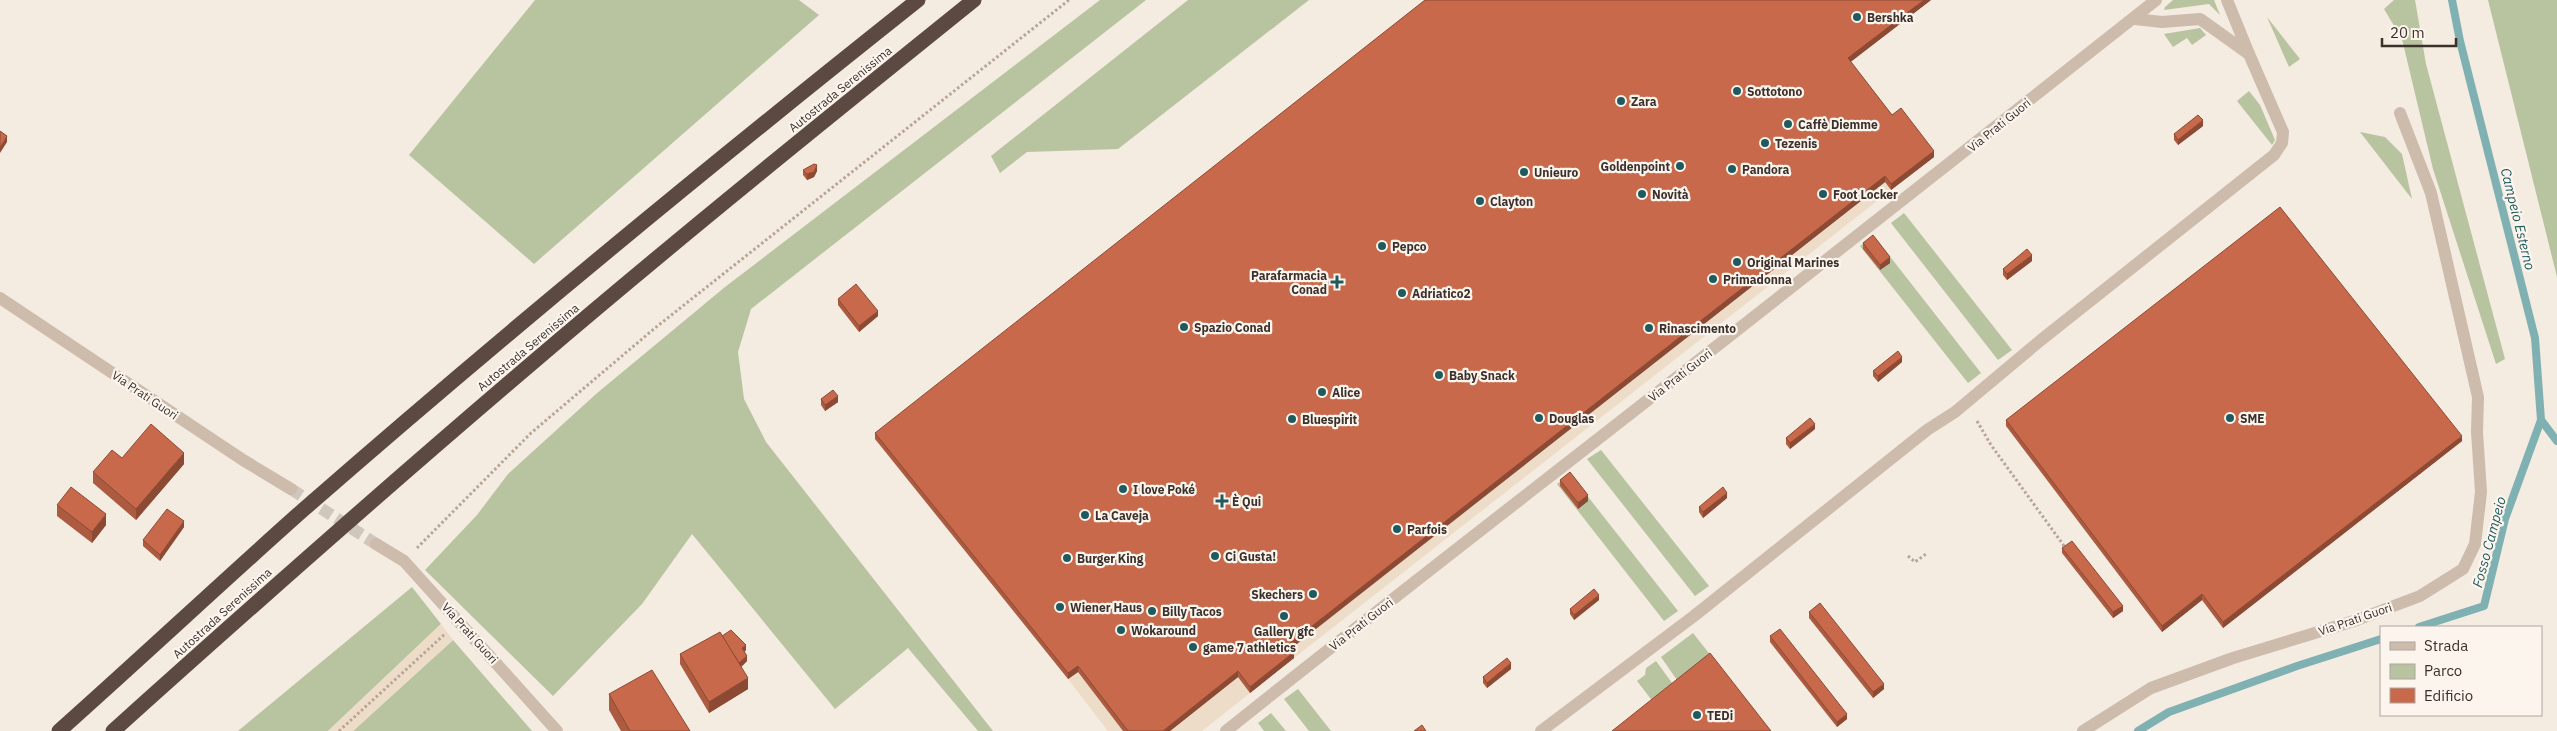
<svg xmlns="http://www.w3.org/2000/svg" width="2557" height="731" viewBox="0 0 2557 731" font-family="'IBM Plex Sans',sans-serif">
<rect width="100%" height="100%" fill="#f4ebe1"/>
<g fill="#b8c4a0">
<polygon points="535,0 799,0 819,15 534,264 409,155"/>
<polygon points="1100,0 1146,0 751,309 738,352 744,399 766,442 993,731 978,731 908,648 835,709 692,534 642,604 553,696 425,570 477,515 508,474 596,394 725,287"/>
<polygon points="1188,0 1309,0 1118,149 1027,152 1000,173 991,156"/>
<polygon points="2173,0 2214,0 2220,15 2209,4 2164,10 2165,7"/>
<polygon points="2394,0 2415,0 2426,64 2505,359 2496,364 2433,169 2402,39 2384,9"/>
<polygon points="2488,0 2557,0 2557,277"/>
<polygon points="2267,17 2300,59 2289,67"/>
<polygon points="2200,28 2206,35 2192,45 2187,38 2173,47 2164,34"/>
<polygon points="2249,91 2260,105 2275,140 2272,145 2237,101"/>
<polygon points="2360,132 2385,137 2402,154 2412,199"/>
<polygon points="1904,213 2012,350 1998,360 1891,223"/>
<polygon points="1874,236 1981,373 1968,383 1860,246"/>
<polygon points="1601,450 1709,586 1695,596 1587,459"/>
<polygon points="1570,474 1678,611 1664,621 1557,484"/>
<polygon points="412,587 441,624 328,731 238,731"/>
<polygon points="1693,633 1712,657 1679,683 1661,657"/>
<polygon points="453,640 532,731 353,731"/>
<polygon points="1656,661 1675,687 1654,703 1637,681 1645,675 1646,668"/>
<polygon points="1298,689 1331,731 1309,731 1284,699"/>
<polygon points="1271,713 1286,731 1264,731 1258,723"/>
</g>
<g fill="#ecdcc8">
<polygon points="1885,182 1891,190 1294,658 1288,651"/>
<polygon points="441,624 453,640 353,731 328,731"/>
<polygon points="1078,672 1123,731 1108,731 1068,679"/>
<polygon points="1238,677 1250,693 1202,731 1170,731"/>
</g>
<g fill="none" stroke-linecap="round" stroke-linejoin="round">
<g stroke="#7fb0b2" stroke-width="8">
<polyline points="2452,0 2460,41 2535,338 2541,420 2557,441"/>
<polyline points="2419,627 2484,606 2505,519 2541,420"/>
<polyline points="2138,731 2169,712 2297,666 2381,639"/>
</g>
<polyline stroke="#cfc6bd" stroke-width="12" stroke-dasharray="12 6" stroke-linecap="butt" points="291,489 376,544"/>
<g stroke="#b9a596" stroke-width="3" stroke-dasharray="2.5 2.5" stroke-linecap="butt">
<polyline points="1977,421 1991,445 2067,550"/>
<polyline points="417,548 531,433 655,328 1069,0"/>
<polyline points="1908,556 1915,562 1926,554"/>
<polyline points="339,731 446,633"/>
</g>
<g stroke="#cdbbac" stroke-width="12">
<polyline points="2227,0 2249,54"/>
<polyline points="0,298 243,460 291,489"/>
<polyline points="376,544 404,561 557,731"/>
<path d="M1226,731C1382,606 1541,484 1699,360C1851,241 2004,120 2156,0"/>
<polyline points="1541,731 1694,616 1927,430 1955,412 2041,340 2274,155 2282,143 2283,132 2249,54 2200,19 2162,22 2135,19"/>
<polyline points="2083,731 2151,688 2233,658 2354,621 2420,596 2463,569 2475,544 2481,492 2477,432 2478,397 2431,193 2400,113"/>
</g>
<g stroke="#5c4a42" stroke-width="15">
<path d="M59,731C141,658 221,583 303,510C503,335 709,166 918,0"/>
<path d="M113,731C251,607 390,484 531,364C676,240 825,120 974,0"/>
</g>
</g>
<g fill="#ac5a40">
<polygon points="1931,0 1850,62 1892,115 1934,157 1891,190 1885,182 1290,648 1294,658 1250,693 1238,677 1170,731 1123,731 1078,672 1068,679 875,439 875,433"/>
<polygon points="2203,126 2178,145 2174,140 2174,134"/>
<polygon points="803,170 817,171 814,177 807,180 803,175"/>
<polygon points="1863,243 1890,263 1880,270 1863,249"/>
<polygon points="2032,261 2007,280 2003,275 2003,269"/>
<polygon points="838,299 878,316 859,332 838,305"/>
<polygon points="1902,362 1878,382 1873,376 1873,371"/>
<polygon points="821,399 838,402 825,411 821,405"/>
<polygon points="2006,420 2462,441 2223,628 2202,600 2162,632 2006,426"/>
<polygon points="1815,429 1790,449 1786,444 1786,438"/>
<polygon points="122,458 184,464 136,520 93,483 93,472"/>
<polygon points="1560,480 1588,501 1578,509 1560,486"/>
<polygon points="1727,498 1703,518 1699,512 1699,507"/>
<polygon points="57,505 106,525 92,543 57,516"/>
<polygon points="184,527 160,561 143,546 143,540"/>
<polygon points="2062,548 2123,611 2113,618 2062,553"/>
<polygon points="1599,600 1574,620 1570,614 1570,609"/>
<polygon points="1809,612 1884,689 1873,698 1809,618"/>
<polygon points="722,636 746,650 744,652 747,661 741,667 748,689 709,713 680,664 680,654"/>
<polygon points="1770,636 1847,719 1837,727 1770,642"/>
<polygon points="1511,669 1487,688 1483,683 1483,677"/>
<polygon points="609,694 690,731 621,731 609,710"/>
</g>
<g fill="#8c4a34">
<polygon points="1924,0 1931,0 1848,64 1848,58"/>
<polygon points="2203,120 2203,126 2178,145 2178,140"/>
<polygon points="7,136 7,142 0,153 0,148"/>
<polygon points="1934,151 1934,157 1891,190 1891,184"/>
<polygon points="817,165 817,171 814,177 807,180 807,174"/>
<polygon points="1885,176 1885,182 1288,651 1288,645"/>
<polygon points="2032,255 2032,261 2007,280 2007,274"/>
<polygon points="1890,257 1890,263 1880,270 1880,265"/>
<polygon points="878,311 878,316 859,332 859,326"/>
<polygon points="1902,357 1902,362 1878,382 1878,376"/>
<polygon points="838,396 838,402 825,411 825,405"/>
<polygon points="1815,424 1815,429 1790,449 1790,443"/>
<polygon points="2462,436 2462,441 2223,628 2223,622"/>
<polygon points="184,453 184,464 136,520 136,509"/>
<polygon points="1727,493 1727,498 1703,518 1703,512"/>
<polygon points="1588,495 1588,501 1578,509 1578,503"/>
<polygon points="106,514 106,525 92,543 92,532"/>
<polygon points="184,521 184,527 160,561 160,555"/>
<polygon points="2202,594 2202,600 2162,632 2162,626"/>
<polygon points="1599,595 1599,600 1574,620 1574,615"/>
<polygon points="2123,606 2123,611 2113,618 2113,612"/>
<polygon points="746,645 746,650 742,654 742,648"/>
<polygon points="1294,652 1294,658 1250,693 1250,687"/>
<polygon points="747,656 747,661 737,671 737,665"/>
<polygon points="1511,663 1511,669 1487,688 1487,683"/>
<polygon points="1078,666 1078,672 1068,679 1068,673"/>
<polygon points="1238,671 1238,677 1170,731 1163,731"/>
<polygon points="748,678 748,689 709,713 709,702"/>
<polygon points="1884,684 1884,689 1873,698 1873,692"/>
<polygon points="1847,714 1847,719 1837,727 1837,722"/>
</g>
<g fill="#c8694b" stroke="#8c4a34">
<polygon points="1425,0 1924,0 1848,58 1892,115 1901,108 1934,151 1891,184 1885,176 1288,645 1294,652 1250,687 1238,671 1163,731 1128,731 1078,666 1068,673 875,433"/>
<polygon points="2198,115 2203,120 2178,140 2174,134"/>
<polygon points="0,131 7,136 0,148"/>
<polygon points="814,164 817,165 814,172 807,174 803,170"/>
<polygon points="2280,207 2462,436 2223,622 2202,594 2162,626 2006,420"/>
<polygon points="1873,235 1890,257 1880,265 1863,243"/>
<polygon points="2027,249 2032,255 2007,274 2003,269"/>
<polygon points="856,284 878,311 859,326 838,299"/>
<polygon points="1898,351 1902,357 1878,376 1873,371"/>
<polygon points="833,390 838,396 825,405 821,399"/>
<polygon points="1810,418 1815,424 1790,443 1786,438"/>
<polygon points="151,424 184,453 136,509 93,472 112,450 122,458"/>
<polygon points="1570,472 1588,495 1578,503 1560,480"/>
<polygon points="71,487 106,514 92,532 57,505"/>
<polygon points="1723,487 1727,493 1703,512 1699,507"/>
<polygon points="167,509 184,521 160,555 143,540"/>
<polygon points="2072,541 2123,606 2113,612 2062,548"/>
<polygon points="1594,589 1599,595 1574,615 1570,609"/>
<polygon points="1820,603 1884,684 1873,692 1809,612"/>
<polygon points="1780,629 1847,714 1837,722 1770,636"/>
<polygon points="731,630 746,645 742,648 747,656 739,663 722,636"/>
<polygon points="720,632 748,678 709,702 680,654"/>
<polygon points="1710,653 1771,731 1612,731"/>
<polygon points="1507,658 1511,663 1487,683 1483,677"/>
<polygon points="652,670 690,731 630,731 609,694"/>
<polygon points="1422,725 1426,731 1414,731"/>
</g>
<g fill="#1f5a5e" stroke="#fbf5ee" stroke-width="2">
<circle cx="1857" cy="17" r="5"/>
<circle cx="1737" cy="91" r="5"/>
<circle cx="1621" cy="101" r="5"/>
<circle cx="1788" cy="124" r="5"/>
<circle cx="1765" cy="143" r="5"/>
<circle cx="1680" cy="166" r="5"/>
<circle cx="1732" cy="169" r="5"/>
<circle cx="1524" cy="172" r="5"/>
<circle cx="1642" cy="194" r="5"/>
<circle cx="1823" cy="194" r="5"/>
<circle cx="1480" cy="201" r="5"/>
<circle cx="1382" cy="246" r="5"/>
<circle cx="1737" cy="262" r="5"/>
<circle cx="1713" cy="279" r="5"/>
<path d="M1334.5 274.5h5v5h5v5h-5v5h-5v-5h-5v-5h5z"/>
<circle cx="1402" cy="293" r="5"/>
<circle cx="1184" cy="327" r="5"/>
<circle cx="1649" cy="328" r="5"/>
<circle cx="1439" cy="375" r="5"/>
<circle cx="1322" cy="392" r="5"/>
<circle cx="1539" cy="418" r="5"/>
<circle cx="2230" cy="418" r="5"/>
<circle cx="1292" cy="419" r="5"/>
<circle cx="1123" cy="489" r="5"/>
<path d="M1219.5 493.5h5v5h5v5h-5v5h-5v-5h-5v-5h5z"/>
<circle cx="1085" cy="515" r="5"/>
<circle cx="1397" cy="529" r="5"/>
<circle cx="1215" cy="556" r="5"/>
<circle cx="1067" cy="558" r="5"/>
<circle cx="1313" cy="594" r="5"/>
<circle cx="1060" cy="607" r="5"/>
<circle cx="1152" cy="611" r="5"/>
<circle cx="1284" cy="616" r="5"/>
<circle cx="1121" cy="630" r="5"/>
<circle cx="1193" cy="647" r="5"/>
<circle cx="1697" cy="715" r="5"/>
</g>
<g text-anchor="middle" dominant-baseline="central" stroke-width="4.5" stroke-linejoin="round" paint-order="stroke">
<g font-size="12" font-weight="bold" fill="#3b302b" stroke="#fbf5ee" text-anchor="start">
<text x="1867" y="17">Bershka</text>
<text x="1747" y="91">Sottotono</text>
<text x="1631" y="101">Zara</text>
<text x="1798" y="124">Caffè Diemme</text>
<text x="1775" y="143">Tezenis</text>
<text x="1670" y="166" text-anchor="end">Goldenpoint</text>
<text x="1742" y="169">Pandora</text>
<text x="1534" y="172">Unieuro</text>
<text x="1652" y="194">Novità</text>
<text x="1833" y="194">Foot Locker</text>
<text x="1490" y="201">Clayton</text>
<text x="1392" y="246">Pepco</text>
<text x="1747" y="262">Original Marines</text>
<text x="1327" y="275" text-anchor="end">Parafarmacia<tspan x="1327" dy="14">Conad</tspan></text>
<text x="1723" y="279">Primadonna</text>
<text x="1412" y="293">Adriatico2</text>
<text x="1194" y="327">Spazio Conad</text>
<text x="1659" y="328">Rinascimento</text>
<text x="1449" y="375">Baby Snack</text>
<text x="1332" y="392">Alice</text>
<text x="1549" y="418">Douglas</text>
<text x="2240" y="418">SME</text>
<text x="1302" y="419">Bluespirit</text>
<text x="1133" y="489">I love Poké</text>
<text x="1232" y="501">È Qui</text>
<text x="1095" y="515">La Caveja</text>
<text x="1407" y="529">Parfois</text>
<text x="1225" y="556">Ci Gusta!</text>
<text x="1077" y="558">Burger King</text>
<text x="1303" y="594" text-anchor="end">Skechers</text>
<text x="1070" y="607">Wiener Haus</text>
<text x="1162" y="611">Billy Tacos</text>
<text x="1131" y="630">Wokaround</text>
<text x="1284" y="631" text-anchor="middle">Gallery gfc</text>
<text x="1203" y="647">game 7 athletics</text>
<text x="1707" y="715">TEDi</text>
</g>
<g font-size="12" fill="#3b302b" stroke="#fbf5ee">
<text transform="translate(840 89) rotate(-39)">Autostrada Serenissima</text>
<text transform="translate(1999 125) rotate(-39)">Via Prati Guori</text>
<text transform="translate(528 347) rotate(-40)">Autostrada Serenissima</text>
<text transform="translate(1680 375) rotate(-38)">Via Prati Guori</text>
<text transform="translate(145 395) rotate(34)">Via Prati Guori</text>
<text transform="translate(222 613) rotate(-42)">Autostrada Serenissima</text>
<text transform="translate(2355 619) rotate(-19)">Via Prati Guori</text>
<text transform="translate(1361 624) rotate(-38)">Via Prati Guori</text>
<text transform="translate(470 633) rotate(48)">Via Prati Guori</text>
</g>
<g font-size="14" font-style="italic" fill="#1f5a5e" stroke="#fbf5ee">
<text transform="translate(2518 219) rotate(76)">Campeio Esterno</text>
<text transform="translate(2489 542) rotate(-75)">Fosso Campeio</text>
</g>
</g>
<rect x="2380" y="626" width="162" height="90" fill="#fbf5ee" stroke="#aea6a0"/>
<rect x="2390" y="642" width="25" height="8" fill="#cdbbac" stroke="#aea6a0"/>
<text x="2424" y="651" font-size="15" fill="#3b302b">Strada</text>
<rect x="2390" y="664" width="25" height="15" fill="#b8c4a0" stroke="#aea6a0"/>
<text x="2424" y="676" font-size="15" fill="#3b302b">Parco</text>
<rect x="2390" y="688" width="25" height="15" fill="#c8694b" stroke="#aea6a0"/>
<text x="2424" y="701" font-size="15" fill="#3b302b">Edificio</text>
<path d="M2382 38v8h74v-8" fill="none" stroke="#3b302b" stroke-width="2.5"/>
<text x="2390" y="38" font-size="15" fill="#3b302b" stroke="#fbf5ee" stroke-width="4" paint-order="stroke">20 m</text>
</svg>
